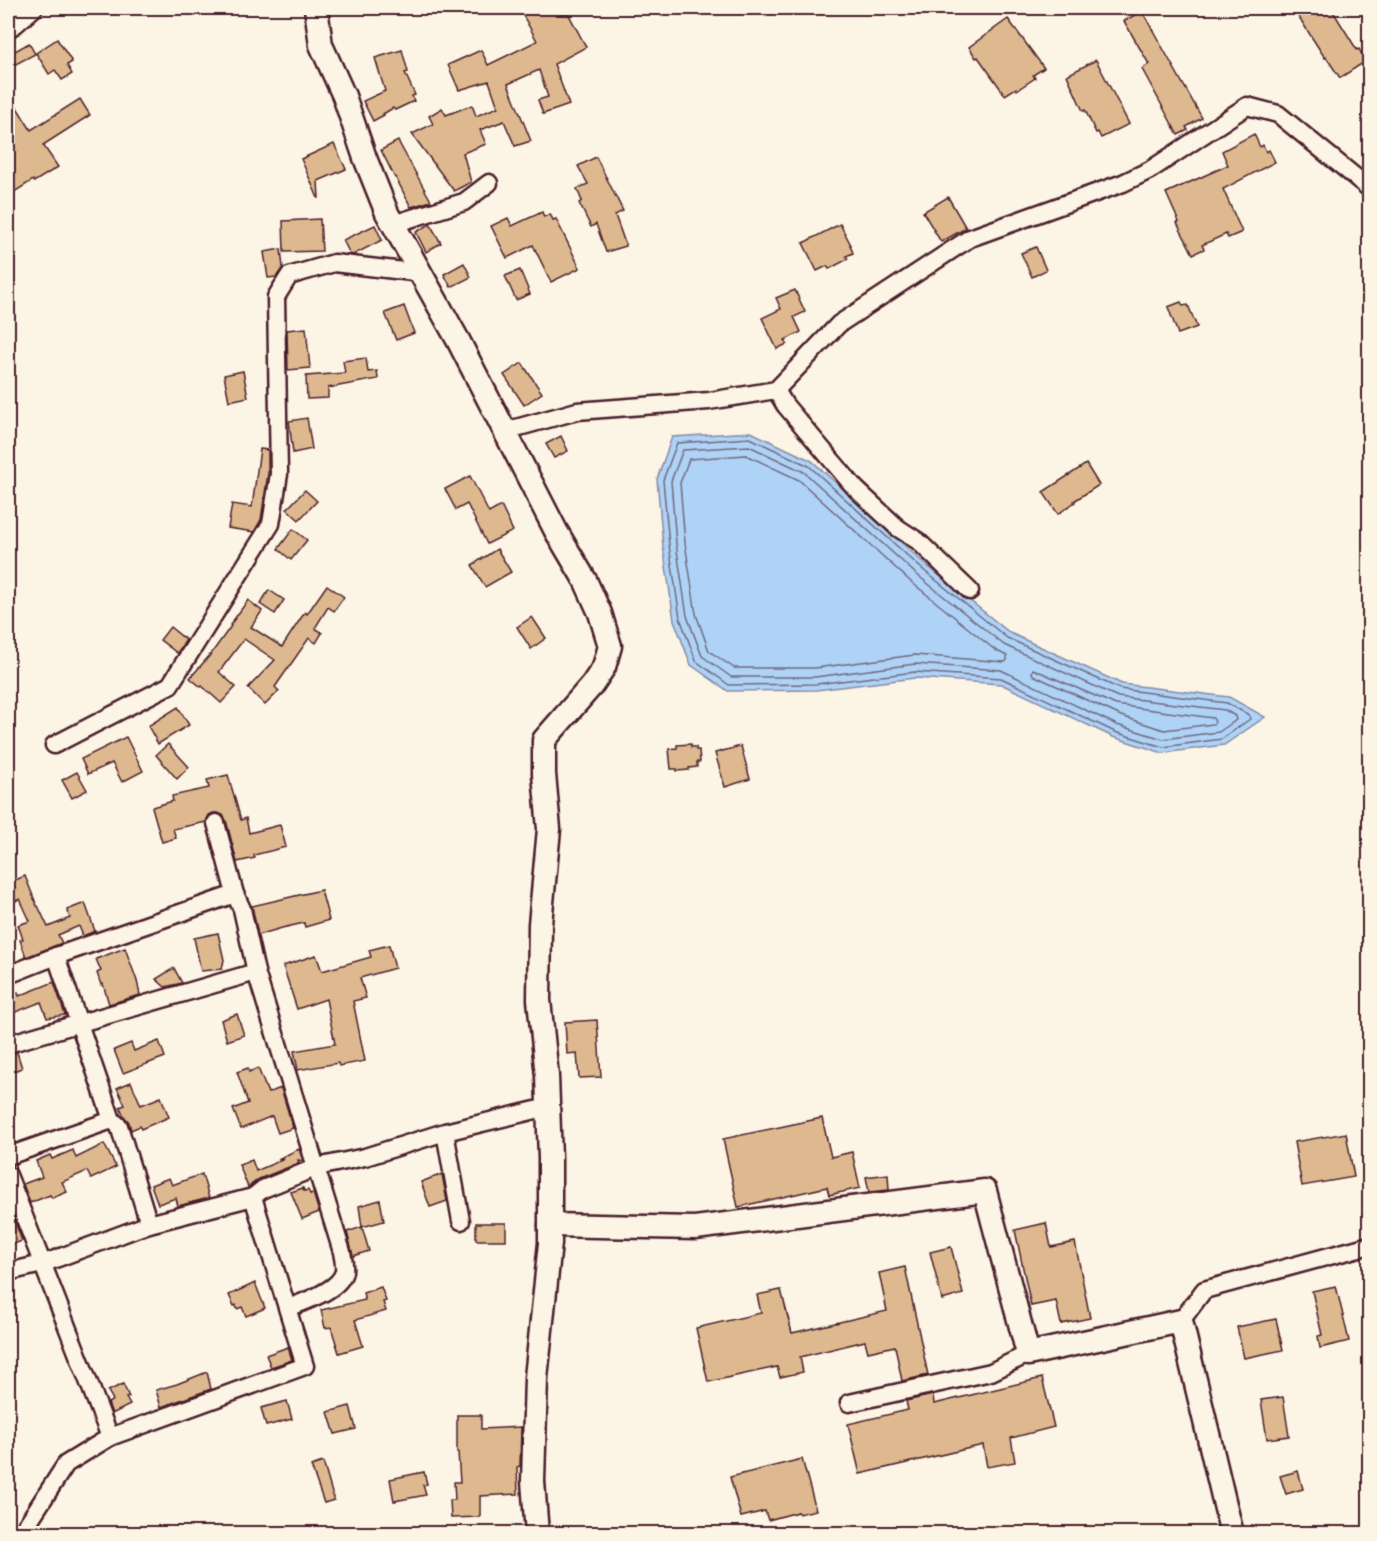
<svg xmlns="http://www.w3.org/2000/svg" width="1377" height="1541" viewBox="0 0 1377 1541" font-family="Kalam,sans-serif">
<rect width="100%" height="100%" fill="#fcf5e5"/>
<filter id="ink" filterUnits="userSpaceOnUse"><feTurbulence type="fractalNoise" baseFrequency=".0167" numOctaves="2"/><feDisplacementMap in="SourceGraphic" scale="12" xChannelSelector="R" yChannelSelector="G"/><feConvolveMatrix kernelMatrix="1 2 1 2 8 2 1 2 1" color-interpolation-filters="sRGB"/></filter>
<g filter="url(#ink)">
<polygon fill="#aed3f7" stroke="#868ba5" stroke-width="1.5" points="751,432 812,461 925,564 1010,633 1122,684 1229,697 1265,717 1224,745 1163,753 1113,737 1001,684 915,678 816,690 728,691 691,665 674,620 663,546 657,479 672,437"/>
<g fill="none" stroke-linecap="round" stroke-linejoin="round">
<g stroke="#72677d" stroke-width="1.5">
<polygon points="750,438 809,466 921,568 1007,638 1120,689 1227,703 1249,715 1250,719 1222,739 1163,747 1115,732 1001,678 915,672 816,684 729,685 696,661 680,618 669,545 663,480 677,443"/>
<polygon points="749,446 804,472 916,574 1004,645 1118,697 1225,710 1235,716 1236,720 1219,732 1163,739 1117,725 1001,670 915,664 815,677 731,677 702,656 687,616 676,544 671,481 683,450"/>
<polygon points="746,455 799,480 910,581 995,650 1007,656 1007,660 1005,662 915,655 815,668 734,668 709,651 696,614 685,543 680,483 689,459"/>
<polygon points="1033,669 1116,705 1213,718 1215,722 1213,724 1164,730 1121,716 1033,675 1032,672"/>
</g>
</g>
<g fill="#deb98f" stroke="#4a1f2b" stroke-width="1.5">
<polygon points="519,8 561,8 565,14 568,13 586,47 554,64 569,105 543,114 538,100 548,97 539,70 508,84 531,141 515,146 504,121 480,130 486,144 463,153 471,182 454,191 412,134 433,124 429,116 442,108 446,115 472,105 476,116 498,107 489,81 459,90 448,65 481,50 488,65 537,41"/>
<polygon points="1293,8 1331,8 1357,50 1359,49 1366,61 1340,78 1326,57 1325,58"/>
<polygon points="1142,11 1202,118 1186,127 1188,130 1178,135 1142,69 1149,64 1124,21"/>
<polygon points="1008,19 1044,68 1033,75 1035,78 1017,90 1016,88 1005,95 978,57 976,58 969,47"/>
<polygon points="57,39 72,62 67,65 72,74 62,80 55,70 49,74 36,53"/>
<polygon points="29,43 35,54 12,66 8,55"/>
<polygon points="402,50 408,72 405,73 415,95 412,96 414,101 395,110 393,108 383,114 384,115 373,121 363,101 385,91 375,58"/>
<polygon points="1096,60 1129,124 1101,138 1098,132 1096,133 1085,110 1083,111 1067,75"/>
<polygon points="8,93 31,130 80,99 90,115 43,145 58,167 34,182 33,180 8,196"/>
<polygon points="1254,134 1260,147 1263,145 1266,152 1269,150 1275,162 1223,189 1242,232 1228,238 1226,234 1202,245 1204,249 1193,254 1177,223 1179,222 1166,193 1228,165 1222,151"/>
<polygon points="398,141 431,201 411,207 396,178 395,178 381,150"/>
<polygon points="334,144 346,169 318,181 319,198 318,198 301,159"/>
<polygon points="596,157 623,211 615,215 626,246 606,252 596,224 591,227 579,203 582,201 577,189 588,184 578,166"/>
<polygon points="948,197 966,228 941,242 923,212"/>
<polygon points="542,212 544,217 550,214 553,220 556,219 580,268 551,282 533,245 507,258 491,226 508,218 512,226"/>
<polygon points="320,219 322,251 284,252 283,221"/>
<polygon points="430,224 441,243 426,252 416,232"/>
<polygon points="840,224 851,245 850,245 853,253 846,256 848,259 829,269 827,266 817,271 803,243"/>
<polygon points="375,225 382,240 353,255 350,254 343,240"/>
<polygon points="1036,247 1046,270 1032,277 1021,253"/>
<polygon points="281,249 283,268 276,277 268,278 264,252"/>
<polygon points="464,263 471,277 451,287 444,274"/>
<polygon points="520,270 530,294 516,300 505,276"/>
<polygon points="795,290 805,312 794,317 801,332 785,340 787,344 777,349 762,318 781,309 776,298"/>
<polygon points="1181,302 1183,306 1188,305 1197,327 1178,334 1168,307"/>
<polygon points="404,306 414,333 396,340 385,313"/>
<polygon points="306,328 310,368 288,370 287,330"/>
<polygon points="366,358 368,372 377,371 378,379 328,388 328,398 307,399 306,376 345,373 343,361"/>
<polygon points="522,363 542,393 524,405 504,375"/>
<polygon points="243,371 248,397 229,401 224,375"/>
<polygon points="307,418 312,449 293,453 289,421"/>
<polygon points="561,436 568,451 554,458 546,444"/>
<polygon points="260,449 268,450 268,473 261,520 254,532 228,528 232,504 252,507"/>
<polygon points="1086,464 1099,485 1074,501 1075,502 1058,514 1043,492"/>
<polygon points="470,476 489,513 501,506 513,531 487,544 467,504 456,510 445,489"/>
<polygon points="305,490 317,501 299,520 287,509"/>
<polygon points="293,529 307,540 291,560 278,549"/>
<polygon points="497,549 511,572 485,587 472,565"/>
<polygon points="327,585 344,597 334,611 328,607 315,628 322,633 316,643 309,638 275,687 279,691 265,705 248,688 275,660 244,639 219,672 236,687 221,703 202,686 201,687 190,678 211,654 231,626 230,625 248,600 262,611 251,627 282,647 305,612 307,614"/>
<polygon points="269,590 284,600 275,614 260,604"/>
<polygon points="532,617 546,638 531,649 517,627"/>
<polygon points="170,627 186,640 177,653 160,640"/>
<polygon points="178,707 189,725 158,744 148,726"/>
<polygon points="126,737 143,771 122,782 112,763 88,774 81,759"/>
<polygon points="168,744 189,767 177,779 156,755"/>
<polygon points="691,744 691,747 696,747 696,750 699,750 700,762 697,762 697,767 689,768 689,770 677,771 677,769 671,769 669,749 677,748 677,745"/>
<polygon points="741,746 750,779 725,787 715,753"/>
<polygon points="77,772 87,790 72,798 62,780"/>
<polygon points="228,775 241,820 246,818 249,833 280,825 286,847 254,855 255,858 237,862 226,820 223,815 218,813 213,813 209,815 206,822 173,829 176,838 162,842 152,807 173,801 172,796 209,788 207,780"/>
<polygon points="25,876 37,906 38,906 48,927 70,918 67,910 85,903 95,931 83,936 79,926 58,935 62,943 26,957 20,940 23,939 18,925 30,921 20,899 8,904 8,883"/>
<polygon points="321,890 329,920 305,927 304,923 282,928 258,935 252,906"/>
<polygon points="218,933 224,960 222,969 201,971 194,938"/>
<polygon points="389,945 395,968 360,978 366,998 353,1001 365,1061 339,1066 338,1063 298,1070 294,1051 335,1044 326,999 297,1009 283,966 316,955 322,971 371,957 369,950"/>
<polygon points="125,948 137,981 140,995 109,1004 103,984 101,985 97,973 101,971 96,959"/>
<polygon points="174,968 182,983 165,987 156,979"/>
<polygon points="54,982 65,1015 47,1018 41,1002 8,1015 8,996 18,992 19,996"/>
<polygon points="237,1014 244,1035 227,1041 221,1020"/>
<polygon points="597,1020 601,1077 579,1078 577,1053 567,1054 565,1022"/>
<polygon points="159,1041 165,1057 123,1073 114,1050 131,1043 134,1051"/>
<polygon points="17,1052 22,1068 8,1073 8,1055"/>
<polygon points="248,1068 249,1072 258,1068 268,1093 281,1088 293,1128 278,1133 272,1116 241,1129 233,1109 248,1103 237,1072"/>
<polygon points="131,1082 141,1105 161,1097 169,1117 141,1129 140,1126 131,1130 129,1122 124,1116 120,1107 125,1105 117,1088"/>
<polygon points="822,1118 831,1157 852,1152 860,1188 829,1195 827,1187 738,1207 723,1139"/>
<polygon points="1346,1133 1354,1177 1302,1186 1294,1142"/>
<polygon points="104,1144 116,1167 91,1179 87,1171 62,1182 67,1192 52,1198 50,1195 30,1203 23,1184 42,1177 36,1161 50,1155 52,1159 73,1150 76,1158"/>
<polygon points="299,1149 303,1161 298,1160 299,1163 259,1179 248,1187 239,1165 252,1160 256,1171 284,1159 278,1159"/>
<polygon points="202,1174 209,1198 178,1206 176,1198 158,1204 151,1185 169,1178 172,1185"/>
<polygon points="442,1174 447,1201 430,1207 421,1182"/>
<polygon points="888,1174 889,1190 869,1192 866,1177"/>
<polygon points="303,1188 304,1191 308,1190 310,1194 313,1193 319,1212 302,1219 291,1192"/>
<polygon points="380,1200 384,1221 362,1227 359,1206"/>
<polygon points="14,1219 22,1241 8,1246 8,1221"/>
<rect x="476" y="1223" width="30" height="17"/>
<polygon points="1046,1223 1051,1247 1075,1242 1090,1318 1061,1324 1056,1301 1031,1306 1015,1230"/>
<polygon points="362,1227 369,1251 353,1256 347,1232"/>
<polygon points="951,1247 963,1294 942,1300 930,1252"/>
<polygon points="905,1267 928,1375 902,1381 895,1346 868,1352 865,1341 800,1357 803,1372 780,1377 777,1367 708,1382 696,1328 761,1313 757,1295 781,1290 792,1333 887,1311 879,1273"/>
<polygon points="255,1283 265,1308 246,1316 242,1307 237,1309 236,1305 234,1306 229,1295"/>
<polygon points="1336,1286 1349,1341 1320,1348 1318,1336 1322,1335 1312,1291"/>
<polygon points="381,1287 386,1301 383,1302 386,1311 355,1320 363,1346 339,1353 331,1327 325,1328 321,1310 365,1300 363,1293"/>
<polygon points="1276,1319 1283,1350 1244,1358 1237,1327"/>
<polygon points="288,1347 292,1360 271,1367 266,1355"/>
<polygon points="207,1372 211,1389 161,1407 156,1390 177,1384"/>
<polygon points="1042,1378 1054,1427 1011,1438 1015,1462 987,1467 983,1445 860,1474 848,1424 908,1410 906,1401 933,1395 934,1404"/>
<polygon points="123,1384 129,1397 126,1398 130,1405 112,1414 108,1403 113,1400 108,1391"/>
<polygon points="1283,1397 1289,1436 1267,1439 1261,1400"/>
<polygon points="287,1401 292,1419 266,1426 261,1408"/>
<polygon points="350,1406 356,1429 335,1434 328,1412"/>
<polygon points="457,1415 481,1415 481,1429 521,1427 520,1466 517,1467 518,1494 480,1496 480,1517 451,1518 450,1500 455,1500 454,1482 460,1482 458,1452 457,1452"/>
<polygon points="802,1459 816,1510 799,1514 798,1512 768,1520 765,1511 741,1517 730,1477"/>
<polygon points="323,1462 334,1500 324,1503 311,1466"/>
<polygon points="1298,1471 1303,1489 1286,1494 1280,1476"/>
<polygon points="424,1472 427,1484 423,1485 426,1495 394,1501 390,1479"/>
</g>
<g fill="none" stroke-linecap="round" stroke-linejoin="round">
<defs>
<g id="street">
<polyline points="8,29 16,24 34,8"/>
<polyline points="393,224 464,202 489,183"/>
<polyline points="776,390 785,405 856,489 898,528 918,541 970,591"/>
<polyline points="505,431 577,411 709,401 776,390 839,324 970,238 1123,183 1150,170 1247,106 1278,114 1370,189"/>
<polyline points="54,745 170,685 271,524 279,474 276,297 289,276 334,263 421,273"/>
<path d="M216,823L235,894L242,909L256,972L342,1252C343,1258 345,1265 344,1271C341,1290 303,1302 288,1308"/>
<polyline points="56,956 112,1120 119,1126 149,1224"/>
<polyline points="8,975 56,956 235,894"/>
<polyline points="8,1044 256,972"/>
<polyline points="445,1132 461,1221"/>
<polyline points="8,1156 112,1120"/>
<polyline points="8,1175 110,1437 305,1366 253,1197"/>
<polyline points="8,1272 42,1264 149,1224 253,1197 263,1189 317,1167 365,1157 445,1132 548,1107"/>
<polyline points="1181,1321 1204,1290 1370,1245"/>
<polyline points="849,1403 991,1372 1028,1354"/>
<polyline points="23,1534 22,1532 66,1464 110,1437"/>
</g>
<g id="secondary">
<polyline points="316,8 321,45 344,96 365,158 387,213 458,340 556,531 585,580 600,613 610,646 604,667 592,685 544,740 544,774 549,829 540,924 539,1000 547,1076 550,1158 550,1243 536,1378 533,1481 537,1534"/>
<polyline points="550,1225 695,1228 985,1191 1028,1354 1181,1321 1232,1534"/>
</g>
</defs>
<use href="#street" stroke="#4a1f2b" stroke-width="21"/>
<use href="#secondary" stroke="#4a1f2b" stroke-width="27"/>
<use href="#street" stroke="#fcf5e5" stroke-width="16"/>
<use href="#secondary" stroke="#fcf5e5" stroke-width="22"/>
</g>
</g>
<rect width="1377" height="1541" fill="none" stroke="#fcf5e5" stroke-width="30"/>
<rect x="15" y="15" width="1347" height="1511" fill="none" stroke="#4a1f2b" stroke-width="2" filter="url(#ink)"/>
</svg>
